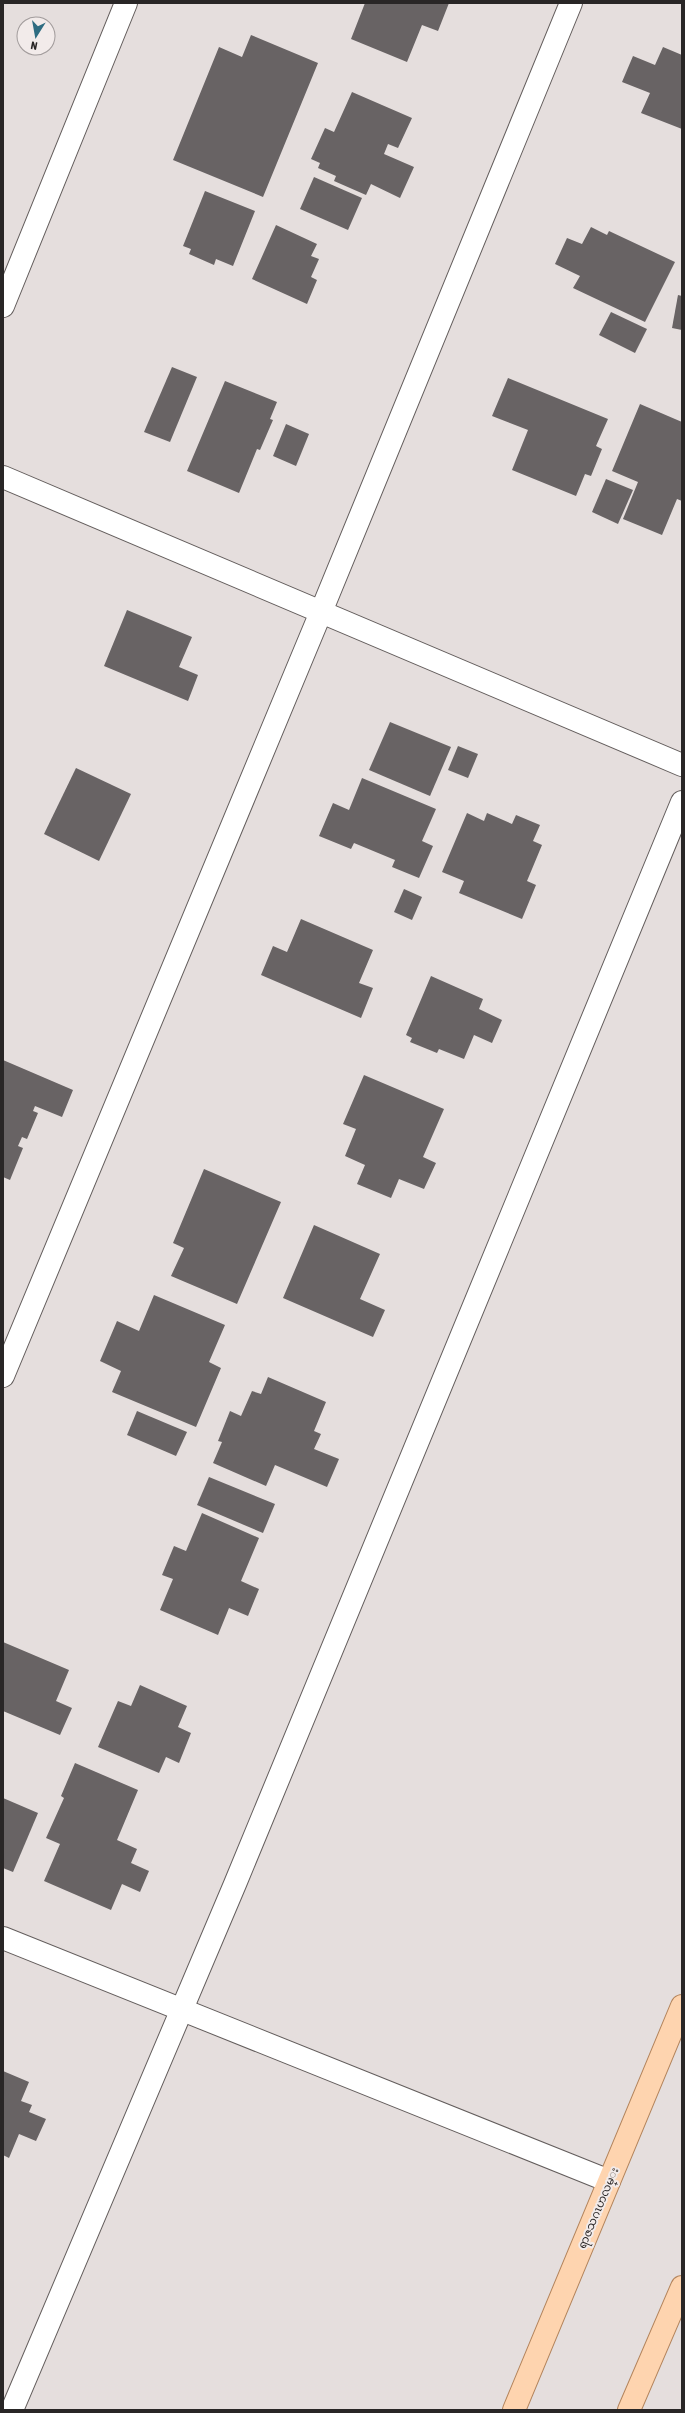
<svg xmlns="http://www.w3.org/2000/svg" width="685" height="2413" viewBox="0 0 685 2413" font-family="'Asap Condensed','Noto Sans Myanmar',sans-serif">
<rect width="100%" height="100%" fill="#e5dedd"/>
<g fill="#686364">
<polygon points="365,3 449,3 438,31 422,25 407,62 351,39"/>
<polygon points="251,35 318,63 263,197 173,160 219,47 242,57"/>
<polygon points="663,47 682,55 682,129 641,113 650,93 622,82 633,56 655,65"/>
<polygon points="352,92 412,118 398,148 388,144 384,154 414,167 400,198 371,184 366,195 334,181 336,176 318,168 320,163 311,159 325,128 334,132"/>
<polygon points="314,177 362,198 348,230 300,209"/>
<polygon points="205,191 255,211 233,266 216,259 214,265 189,254 191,249 183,246"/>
<polygon points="276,225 317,244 311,256 319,259 311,277 317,280 307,304 252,279"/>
<polygon points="591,227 607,235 609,231 675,262 645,322 573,288 580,276 555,264 567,238 582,244"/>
<polygon points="678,295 682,296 682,330 672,328"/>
<polygon points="611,312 647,329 635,353 599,335"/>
<polygon points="172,367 197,377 170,442 144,432"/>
<polygon points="508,378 608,419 596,446 602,449 591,476 585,474 576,496 512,470 528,430 492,416"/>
<polygon points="225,381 277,402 270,419 273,420 260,450 257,449 239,493 187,471"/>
<polygon points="640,404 682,422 682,501 677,499 662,535 623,519 638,482 612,471"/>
<polygon points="286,424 309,434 296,466 273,456"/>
<polygon points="606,479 633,490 618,524 592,512"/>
<polygon points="127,610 192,637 179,667 198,675 188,701 104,666"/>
<polygon points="390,722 451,747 430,796 369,770"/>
<polygon points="458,746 478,754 468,778 448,770"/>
<polygon points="76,768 131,794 99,861 44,834"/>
<polygon points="362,778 436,809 422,841 433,846 419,878 392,867 395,860 354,843 351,849 319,836 333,803 349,810"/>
<polygon points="467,813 484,821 487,813 512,824 516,815 540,825 533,841 542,845 527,881 536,885 522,919 459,893 464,881 442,872"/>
<polygon points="404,889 422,897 412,920 394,912"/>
<polygon points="301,919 373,950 359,983 373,988 361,1018 261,975 273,946 287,952"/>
<polygon points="431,976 483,999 479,1009 502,1020 492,1043 474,1035 464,1059 439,1049 437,1053 410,1042 412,1038 406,1035"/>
<polygon points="3,1060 73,1090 62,1117 35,1106 33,1111 38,1113 27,1139 22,1137 18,1146 23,1148 10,1180 3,1177"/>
<polygon points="364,1075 444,1109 423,1157 436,1163 424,1189 399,1179 391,1198 357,1184 365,1165 345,1156 356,1129 343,1124"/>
<polygon points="204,1169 281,1202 237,1304 171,1276 184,1248 173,1243"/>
<polygon points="314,1225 380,1254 360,1299 385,1310 373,1337 283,1298"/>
<polygon points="154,1295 225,1325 209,1362 221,1368 196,1427 112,1392 121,1371 100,1361 117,1321 139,1331"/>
<polygon points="268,1377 326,1402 314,1431 321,1434 314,1449 339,1459 327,1487 275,1465 266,1486 213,1463 222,1442 218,1441 230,1411 241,1416 252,1391 261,1394"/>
<polygon points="137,1411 187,1432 176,1456 127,1435"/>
<polygon points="209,1477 275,1504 263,1533 197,1505"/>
<polygon points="202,1513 259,1538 241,1581 259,1589 248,1616 229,1608 218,1635 160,1610 173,1579 162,1575 174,1546 186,1551"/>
<polygon points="3,1642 69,1670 56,1701 72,1708 60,1735 3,1711"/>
<polygon points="140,1685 187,1706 178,1727 191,1733 179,1763 166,1757 159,1773 98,1747 118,1701 131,1706"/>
<polygon points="75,1763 138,1790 117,1840 137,1849 131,1863 149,1871 140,1892 122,1884 111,1910 44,1881 60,1844 46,1838 64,1798 61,1796"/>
<polygon points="3,1798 38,1813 13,1872 3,1868"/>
<polygon points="3,2071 29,2082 21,2101 32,2105 29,2112 46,2119 36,2141 19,2134 9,2158 3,2155"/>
</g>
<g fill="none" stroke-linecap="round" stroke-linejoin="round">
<defs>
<g id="minor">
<polyline points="3,306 126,3"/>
<polyline points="3,477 682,765"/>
<polyline points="3,1376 321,612 571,3"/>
<polyline points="3,1938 609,2181"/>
<polyline points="12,2410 235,1884 682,802"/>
</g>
<g id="primary">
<polyline points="514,2410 682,2006"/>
<polyline points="629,2410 682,2287"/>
</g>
</defs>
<use href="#minor" stroke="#645e5d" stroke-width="24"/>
<use href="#primary" stroke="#b3845c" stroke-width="24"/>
<use href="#minor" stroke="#fff" stroke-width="22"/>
<use href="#primary" stroke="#fed4af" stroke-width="22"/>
</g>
<g text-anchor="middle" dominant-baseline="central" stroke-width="4" stroke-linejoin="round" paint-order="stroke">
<g font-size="11" fill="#292626" stroke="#f2ebea">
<text transform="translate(598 2208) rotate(-67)">ရာဇသဂၤဟလမ္း</text>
</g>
</g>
<rect width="685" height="2413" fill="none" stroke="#292626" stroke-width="8"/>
<g transform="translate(36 36) rotate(191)"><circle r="19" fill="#f2ebea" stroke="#a29c9c"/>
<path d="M0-3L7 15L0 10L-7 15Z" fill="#2e6c81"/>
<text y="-6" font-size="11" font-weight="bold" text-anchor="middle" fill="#292626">N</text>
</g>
</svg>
